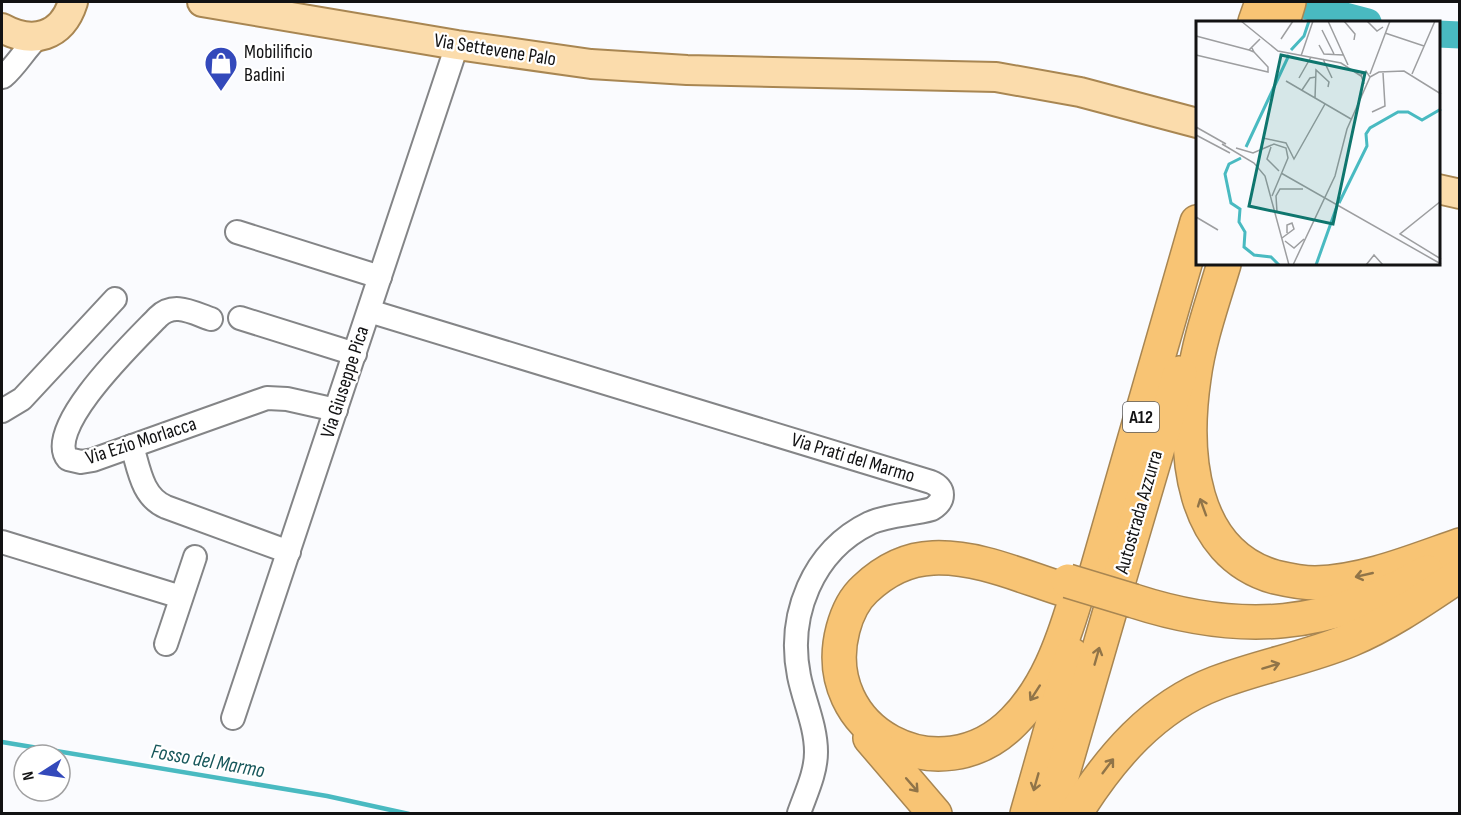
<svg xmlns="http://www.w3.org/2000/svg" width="1461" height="815" viewBox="0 0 1461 815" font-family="'Sofia Sans Condensed',sans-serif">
<rect width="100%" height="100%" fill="#fafbfe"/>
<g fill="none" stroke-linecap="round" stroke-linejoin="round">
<polyline stroke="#49bac1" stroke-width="4.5" points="2,742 327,796 409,814"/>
<g stroke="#49bac1" stroke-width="27">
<polyline points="1292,2 1368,22"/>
<polyline points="1438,34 1460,35"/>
</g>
<defs>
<g id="minor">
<path d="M3,77C17,65 25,49 39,36"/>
<polyline points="237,232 380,277"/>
<path d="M369,311L931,482C946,488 945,501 932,509C912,515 890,514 870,523C812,551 787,616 799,676C804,701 816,726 816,752C816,773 806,793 799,813"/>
<polyline points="240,318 355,354"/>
<path d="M211,319C193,313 174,301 158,317C137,339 42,429 68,459L81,462L93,460L267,398L287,399L336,410"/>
<polyline points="2,411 22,399 115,299"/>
<path d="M132,446C139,469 142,497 166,507L289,552"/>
<polyline points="2,542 181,597"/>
<polyline points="166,644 195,557"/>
<polyline points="233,718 457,45"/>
</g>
<g id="major">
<polyline points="202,2 457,45 591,64 687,70 996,77 1080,92 1197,123"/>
<path d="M2,28C33,45 62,37 73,2"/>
<polyline points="1438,189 1460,194"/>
</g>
<g id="highway">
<polyline points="1255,22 1262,2"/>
<polyline points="1283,22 1289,2"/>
<path d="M1224,264C1213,301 1199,340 1194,378C1183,452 1190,553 1275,577C1288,580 1301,583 1315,583C1364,582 1414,561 1460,545"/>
<polyline points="1094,580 1197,222"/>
<polyline points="1117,587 1180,373"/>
<path d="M1065,590C1023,577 978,556 933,558C907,559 884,571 865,589C854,599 847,614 843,629C816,731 940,797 1014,721C1046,689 1062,644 1075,601"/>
<path d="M1134,601C1242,636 1329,628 1427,572"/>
<polyline points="870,738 935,814"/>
<polyline points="1027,814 1072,655"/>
<polyline points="1051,814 1110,611"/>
<path d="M1075,814C1110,758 1153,707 1216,683C1260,666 1307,658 1350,640C1390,623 1424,599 1460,575"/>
</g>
</defs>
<use href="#minor" stroke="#848587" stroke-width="26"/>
<use href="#major" stroke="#a88652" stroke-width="32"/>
<use href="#highway" stroke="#a88652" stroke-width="36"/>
<use href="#minor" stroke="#fff" stroke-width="22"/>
<use href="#major" stroke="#fbdcac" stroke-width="28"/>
<use href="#highway" stroke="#f8c474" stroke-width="33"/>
<defs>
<polyline id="highway-bridge" points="1068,581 1134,601"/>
</defs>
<use href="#highway-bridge" stroke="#a88652" stroke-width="36" stroke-linecap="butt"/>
<use href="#highway-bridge" stroke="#f8c474" stroke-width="33"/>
</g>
<defs><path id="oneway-shaft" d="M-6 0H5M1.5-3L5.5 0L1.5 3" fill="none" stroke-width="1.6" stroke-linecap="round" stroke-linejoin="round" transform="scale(1.5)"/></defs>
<g stroke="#907448">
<use href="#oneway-shaft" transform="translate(1203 507) rotate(-110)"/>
<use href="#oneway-shaft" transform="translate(1364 575) rotate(167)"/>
<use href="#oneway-shaft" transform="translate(1097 656) rotate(-74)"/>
<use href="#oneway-shaft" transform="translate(1271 666) rotate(-17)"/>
<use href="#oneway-shaft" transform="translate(1035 693) rotate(123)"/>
<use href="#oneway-shaft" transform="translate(1108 766) rotate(-53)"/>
<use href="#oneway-shaft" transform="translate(1036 782) rotate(106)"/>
<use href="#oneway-shaft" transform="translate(912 785) rotate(49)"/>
</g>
<defs>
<symbol id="shop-pin" viewBox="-11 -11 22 30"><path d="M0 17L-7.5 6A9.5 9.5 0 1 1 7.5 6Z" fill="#3349bb" stroke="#fff"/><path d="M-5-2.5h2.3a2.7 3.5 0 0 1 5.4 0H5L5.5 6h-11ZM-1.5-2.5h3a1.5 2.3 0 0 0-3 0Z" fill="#fff"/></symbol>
</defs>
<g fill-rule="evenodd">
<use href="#shop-pin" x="202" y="44" width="38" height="52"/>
</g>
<g text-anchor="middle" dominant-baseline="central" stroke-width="4.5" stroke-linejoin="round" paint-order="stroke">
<rect fill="#fff" stroke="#59595a" stroke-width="1.5" x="1123" y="402" width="36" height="30" rx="4.5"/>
<g font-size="18" font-weight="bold" fill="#121213">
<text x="1141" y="417">A12</text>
</g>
<g font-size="20" fill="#121213" stroke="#fff">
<text transform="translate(495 50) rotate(9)">Via Settevene Palo</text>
<text transform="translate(345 382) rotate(-72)">Via Giuseppe Pica</text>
<text transform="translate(141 441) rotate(-18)">Via Ezio Morlacca</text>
<text transform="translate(853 458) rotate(17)">Via Prati del Marmo</text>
<text transform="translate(1139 512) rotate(-74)">Autostrada Azzurra</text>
</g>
<g font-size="20" fill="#121213" stroke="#fff" text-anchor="start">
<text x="244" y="52">Mobilificio<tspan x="244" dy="23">Badini</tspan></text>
</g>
<g font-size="21" font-style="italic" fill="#17575b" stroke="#fff">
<text transform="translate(208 761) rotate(10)">Fosso del Marmo</text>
</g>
</g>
<g transform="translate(1196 21)">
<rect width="244" height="244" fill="#fafbfe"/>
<path fill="none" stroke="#49bac1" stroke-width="3" d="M95,29L108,15L113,0M50,126L93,34M45,137L33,143L29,153L35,182L44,188L43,201L49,211L48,226L58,234L75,236L83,244M143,182L171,125L170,113L174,107L202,91H212L226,99L245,88M120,244L141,185"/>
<path fill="none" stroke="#9d9ea0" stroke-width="1.5" d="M45,0L82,30L145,42L165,55M132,0L152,44M148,0L159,13L158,19M171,0L181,10L187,6M126,9L138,33M189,12L228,25M0,15L53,29M85,18L97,0M123,24L128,33L147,34M56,27L58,31L53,29L64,18M0,34L72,51V46L58,31M105,35L117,0M127,38L136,57M174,53L194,0M216,53L239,0M174,56L183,51L208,50L245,73M103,57L115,36M90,60L155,98M106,69L114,57L120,56M119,77L120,49L133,61L132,66M176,91L189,85L187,52M0,106L30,123M0,114L34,132M67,117L90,122L98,138L129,83M26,123L58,142L69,155L93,244M75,126L71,138L83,150M40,127L57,132L78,123L90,127L92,137L76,175M85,152L245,243M245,180L204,213L245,238M81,191L80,175L84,168H107M0,196L22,209M86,217L98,208L96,202L91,204V212M89,220L98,227L108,218M97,244L139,155L151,108L174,56L170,50L165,54L168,63M170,244L178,234L187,244"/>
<path fill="#0f766e" fill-opacity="0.15" stroke="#0f766e" stroke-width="3" d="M85,34L169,52L137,203L53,185Z"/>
<rect width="244" height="244" fill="none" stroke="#121213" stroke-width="3"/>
</g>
<rect width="1461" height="815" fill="none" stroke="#121213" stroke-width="6"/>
<g transform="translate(42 773) rotate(258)"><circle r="28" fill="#ffffff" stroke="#a0a0a1" stroke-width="1.5"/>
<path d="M0-4.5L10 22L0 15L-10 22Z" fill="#3349bb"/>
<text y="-9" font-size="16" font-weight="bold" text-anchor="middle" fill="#121213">N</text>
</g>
</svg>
